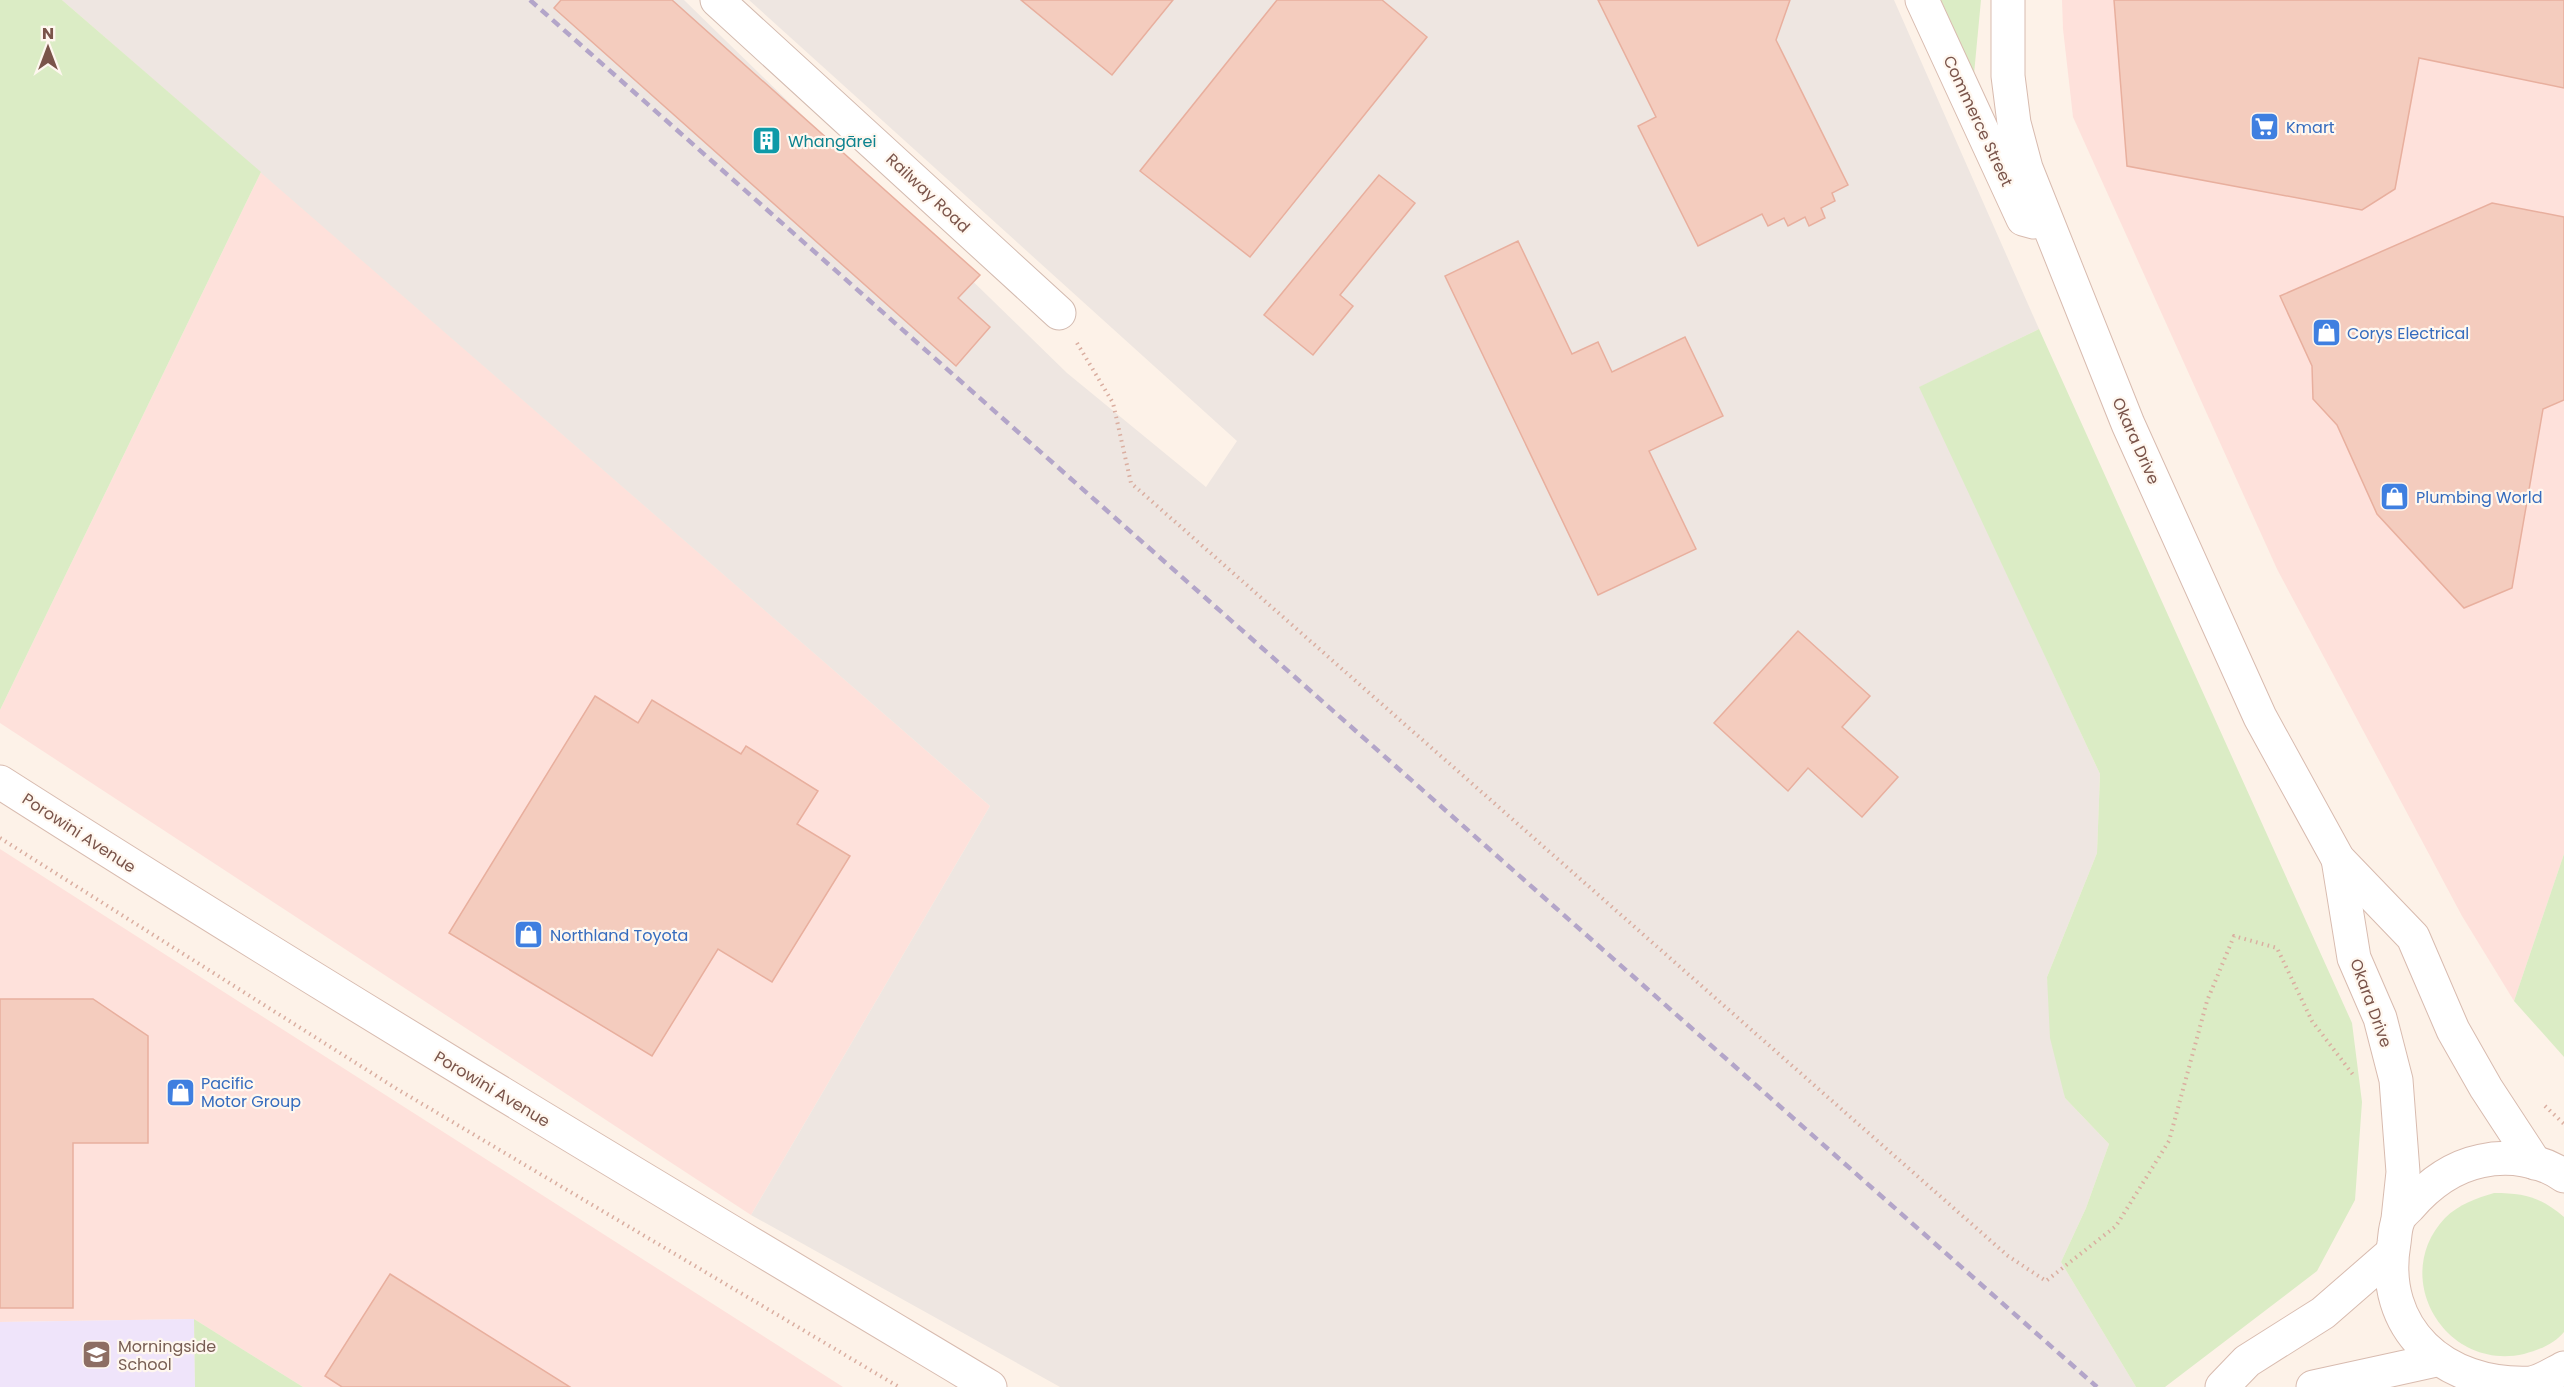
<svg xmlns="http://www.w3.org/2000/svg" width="2564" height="1387" viewBox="0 0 2564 1387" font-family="Poppins,sans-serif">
<rect width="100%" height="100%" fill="#fdf2e8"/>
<g fill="#fee1db">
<polygon points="2062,0 2564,0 2564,854 2514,1001 2462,916 2277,569 2073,117 2063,29"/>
<polygon points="261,172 990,806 751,1215 0,723 0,710"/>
<polygon points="0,849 843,1387 303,1387 194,1319 0,1322"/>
</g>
<polygon fill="#eee6e1" points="62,0 684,0 1067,373 1206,487 1237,441 749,0 1894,0 2039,329 1920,387 2100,774 2097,853 2047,977 2065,1098 2109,1144 2086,1208 2061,1262 2136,1387 1060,1387 751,1215 990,806"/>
<polygon fill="#efe4fa" points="194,1319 195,1387 0,1387 0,1322"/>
<g fill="#dbecc5">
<polygon points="0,0 62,0 261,172 0,710"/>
<polygon points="1941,0 1981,0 1974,74"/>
<polygon points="2039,329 2352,1023 2362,1102 2355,1200 2317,1271 2165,1387 2136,1387 2061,1262 2086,1208 2109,1144 2065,1098 2050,1038 2047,977 2097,853 2100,774 1919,387"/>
<polygon points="2564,854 2564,1057 2514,1001"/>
<path d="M2494,1193C2525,1193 2540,1197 2564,1217V1332C2554,1344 2539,1350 2524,1354C2445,1372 2389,1277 2445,1218C2459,1204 2477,1198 2494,1193Z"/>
<polygon points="194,1319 303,1387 195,1387"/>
</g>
<g fill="#f4ccbe" stroke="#e8af9e" stroke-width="1.5">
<polygon points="561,0 672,0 980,275 958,298 990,327 956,366 554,8"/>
<polygon points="1021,0 1173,0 1112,75"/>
<polygon points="1277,0 1382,0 1427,37 1250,257 1140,171"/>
<polygon points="1598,0 1790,0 1776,40 1848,185 1832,193 1835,201 1821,208 1825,218 1809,226 1805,217 1788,226 1784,218 1768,226 1762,214 1698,246 1638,126 1656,117"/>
<polygon points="2114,0 2564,0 2564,88 2419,58 2395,189 2362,210 2127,166"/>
<polygon points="1379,175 1415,203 1340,295 1353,306 1313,355 1264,315"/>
<polygon points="2492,203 2564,217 2564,400 2543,409 2512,588 2464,608 2377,514 2337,425 2313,399 2312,366 2280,296"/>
<polygon points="1518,241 1572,354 1598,342 1612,372 1685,337 1723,416 1649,451 1696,549 1598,595 1445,276"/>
<polygon points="1798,631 1870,696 1842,727 1898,777 1862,817 1808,768 1788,791 1714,723"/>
<polygon points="595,696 638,723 652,700 741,754 746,746 818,791 797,824 850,856 772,982 718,949 652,1056 449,933"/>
<polygon points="0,999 93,999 148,1036 148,1143 73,1143 73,1308 0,1308"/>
<polygon points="390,1274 570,1387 342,1387 325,1376"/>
</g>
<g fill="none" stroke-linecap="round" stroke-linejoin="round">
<defs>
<polyline id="street" points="717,0 1059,313"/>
<g id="secondary">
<polyline points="1922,0 2023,219 2034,222"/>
<polyline points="2008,0 2008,76 2014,123 2026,168 2128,424 2260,717 2338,859 2413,937 2453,1030 2486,1088 2535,1163"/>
<path d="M0,782C326,990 658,1188 990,1387"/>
<polyline points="2338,859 2354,958 2380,1018 2396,1080 2403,1172 2398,1219"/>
<path d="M2564,1176C2540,1159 2508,1155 2481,1161C2452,1167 2428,1185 2409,1207C2405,1211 2399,1216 2398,1221C2395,1228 2395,1236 2394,1243C2379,1328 2443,1387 2531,1383C2542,1381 2554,1373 2564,1368"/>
<polyline points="2222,1387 2247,1361 2323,1313 2392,1253"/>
<polyline points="2313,1387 2432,1361"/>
</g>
</defs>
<use href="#street" stroke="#d3baaf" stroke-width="35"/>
<use href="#secondary" stroke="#d8bbaf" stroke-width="35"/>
<g stroke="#daaea0" stroke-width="4" stroke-dasharray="1.5 4.5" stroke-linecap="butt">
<polyline points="1077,343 1113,403 1131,483 2008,1256 2046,1281 2116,1226 2169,1141 2207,1001 2234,936 2277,948 2312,1021 2354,1076"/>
<polyline points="0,838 397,1089 899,1387"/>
<polyline points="2545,1106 2564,1124"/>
</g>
<use href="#street" stroke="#fff" stroke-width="33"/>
<use href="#secondary" stroke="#fff" stroke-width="33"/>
<polyline stroke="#b3a5c9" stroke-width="4.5" stroke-dasharray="9 6" stroke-linecap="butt" points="530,0 2097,1387"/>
</g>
<defs>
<symbol id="supermarket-square" viewBox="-11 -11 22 22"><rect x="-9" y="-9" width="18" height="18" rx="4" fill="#3f7fe0" stroke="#fff7ef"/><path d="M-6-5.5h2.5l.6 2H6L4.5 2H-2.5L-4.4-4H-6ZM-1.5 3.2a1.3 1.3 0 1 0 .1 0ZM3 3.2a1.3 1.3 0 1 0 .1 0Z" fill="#fff"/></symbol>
<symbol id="building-square" viewBox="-11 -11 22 22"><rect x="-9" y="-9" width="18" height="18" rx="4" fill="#0f9aa8" stroke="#fff7ef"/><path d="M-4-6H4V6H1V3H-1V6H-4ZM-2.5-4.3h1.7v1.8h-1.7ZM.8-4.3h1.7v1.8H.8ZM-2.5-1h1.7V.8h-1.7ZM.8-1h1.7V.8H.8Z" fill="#fff"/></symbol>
<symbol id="shop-square" viewBox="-11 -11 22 22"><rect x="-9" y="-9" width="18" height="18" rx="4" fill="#3f7fe0" stroke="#fff7ef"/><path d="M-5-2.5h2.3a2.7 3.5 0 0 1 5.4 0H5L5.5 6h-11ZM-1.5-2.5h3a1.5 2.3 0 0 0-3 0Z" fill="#fff"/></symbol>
<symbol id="school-square" viewBox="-11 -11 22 22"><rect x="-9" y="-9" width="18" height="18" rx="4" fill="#8d6e63" stroke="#fff7ef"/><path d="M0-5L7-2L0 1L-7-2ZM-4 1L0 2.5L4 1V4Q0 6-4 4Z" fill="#fff"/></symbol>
</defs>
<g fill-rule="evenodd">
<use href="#supermarket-square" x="2248" y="110" width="33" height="33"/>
<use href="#building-square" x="750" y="124" width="33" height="33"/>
<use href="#shop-square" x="2310" y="316" width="33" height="33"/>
<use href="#shop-square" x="2378" y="480" width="33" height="33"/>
<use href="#shop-square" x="512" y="918" width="33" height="33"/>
<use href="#shop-square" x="164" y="1076" width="33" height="33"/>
<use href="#school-square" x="80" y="1338" width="33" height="33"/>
</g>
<g text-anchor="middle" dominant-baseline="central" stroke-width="4.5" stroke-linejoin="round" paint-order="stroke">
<g font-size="16" fill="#7a544a" stroke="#fff7ef">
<text transform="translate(1978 121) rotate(65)">Commerce Street</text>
<text transform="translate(928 193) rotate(43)">Railway Road</text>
<text transform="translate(2136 441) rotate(66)">Okara Drive</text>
<text transform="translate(79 833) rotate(33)">Porowini Avenue</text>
<text transform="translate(2371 1003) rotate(70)">Okara Drive</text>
<text transform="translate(492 1089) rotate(31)">Porowini Avenue</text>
</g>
<g font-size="16" fill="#366cbe" stroke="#fff7ef" text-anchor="start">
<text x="2286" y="127">Kmart</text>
<text x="2347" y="333">Corys Electrical</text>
<text x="2416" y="497">Plumbing World</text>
<text x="550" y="935">Northland Toyota</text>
<text x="201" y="1083">Pacific<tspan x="201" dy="18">Motor Group</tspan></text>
</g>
<g font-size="16" fill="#0d838f" stroke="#fff7ef" text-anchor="start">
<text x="788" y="141">Whangārei</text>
</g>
<g font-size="16" fill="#785e54" stroke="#fff7ef" text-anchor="start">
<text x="118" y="1346">Morningside<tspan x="118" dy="18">School</tspan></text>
</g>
</g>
<g transform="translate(48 48)" stroke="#fff7ef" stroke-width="4.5" paint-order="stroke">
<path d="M0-4.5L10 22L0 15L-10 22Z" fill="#7a544a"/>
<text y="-9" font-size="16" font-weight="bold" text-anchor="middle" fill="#7a544a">N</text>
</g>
</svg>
